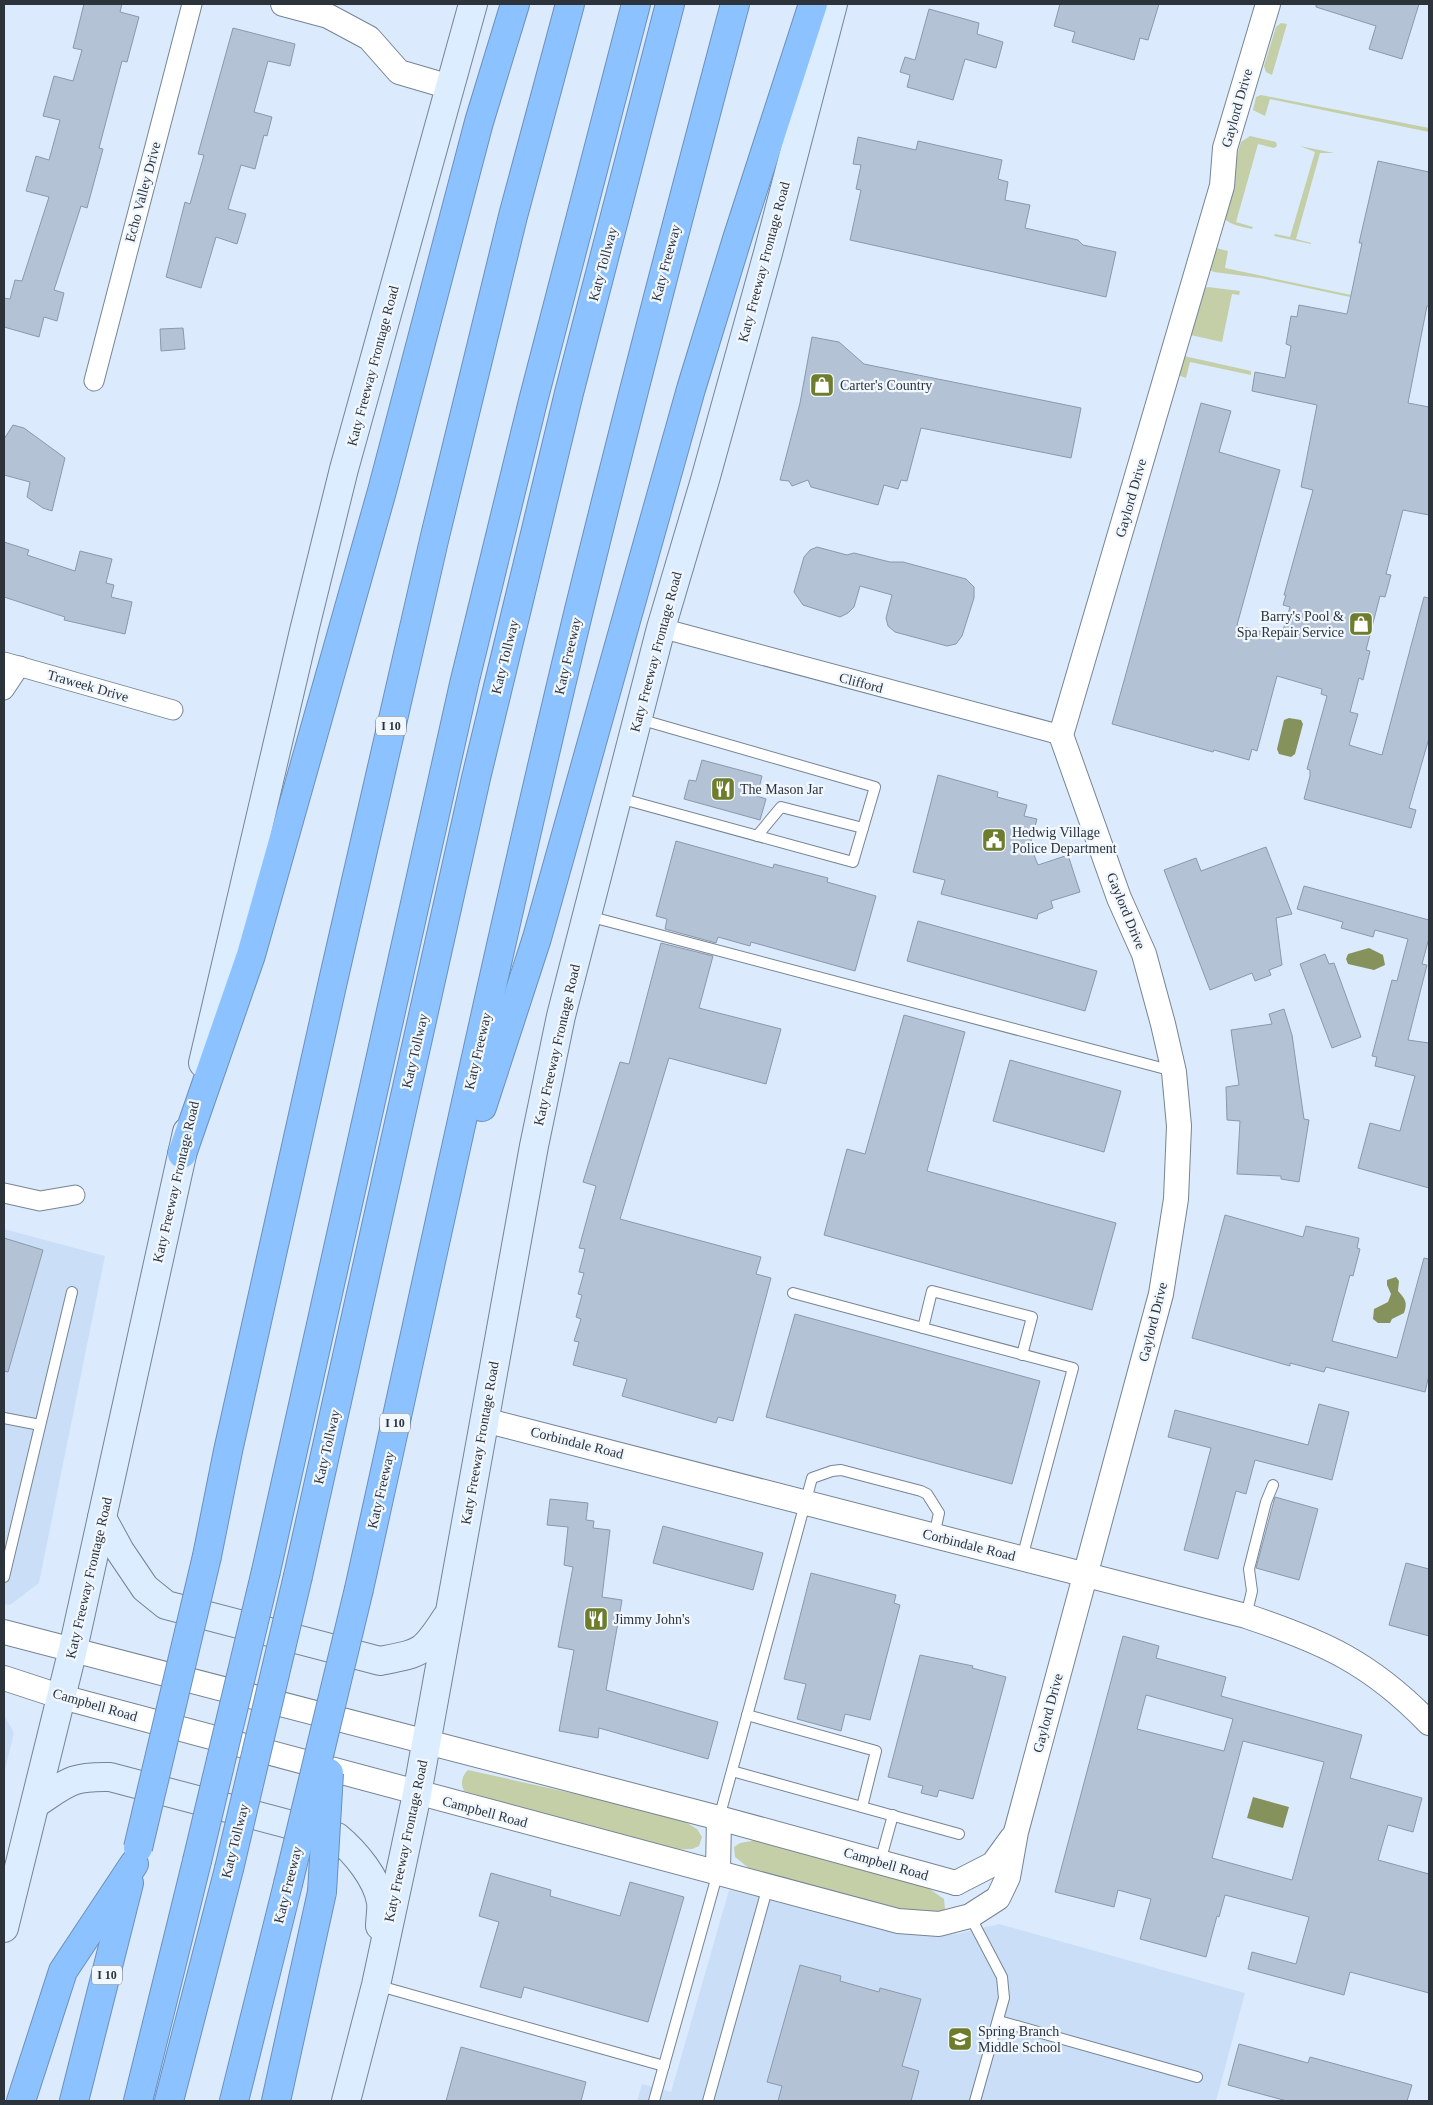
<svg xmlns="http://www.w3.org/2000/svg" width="1433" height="2105" viewBox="0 0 1433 2105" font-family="Georgia,serif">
<rect width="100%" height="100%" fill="#dbebfd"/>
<g fill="#cadff7">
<polygon points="4,1229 105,1256 39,1583 10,1605 4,1604"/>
<polygon points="4,1715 14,1733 4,1774"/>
<polygon points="729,1890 930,1935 957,1934 999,1924 1245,1993 1216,2101 637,2101 642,2084 671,2092"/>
</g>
<g fill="#c4cea7">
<polygon points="1281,23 1287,24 1272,75 1266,72 1264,66 1276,27"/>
<polygon points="1261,95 1429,128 1429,132 1270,99 1265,116 1253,110 1256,97"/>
<path d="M1250,136L1276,142L1277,146L1274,148L1258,144L1236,222L1253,227L1252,229C1240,226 1225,225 1220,212L1241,142Z"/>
<polygon points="1300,146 1334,153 1320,153 1296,239 1311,243 1311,244 1274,236 1275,234 1290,237 1315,152"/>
<polygon points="1216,248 1228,251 1225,268 1351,295 1350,297 1260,278 1214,272 1208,269"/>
<polygon points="1208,287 1240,291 1239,295 1232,294 1222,342 1186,334 1200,289"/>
<polygon points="1184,356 1251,371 1251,375 1190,362 1186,378 1178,375"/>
<path d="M468,1770L675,1816L697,1829L702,1837L699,1846L692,1849L669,1850L464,1791C460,1783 462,1776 468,1770Z"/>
<polygon points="763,1839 903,1876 928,1888 944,1899 945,1909 940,1913 923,1917 755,1873 735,1857 734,1847 740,1843"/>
</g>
<g fill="#85925b">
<polygon points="1289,718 1301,720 1303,724 1295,754 1291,757 1279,754 1277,749 1284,720"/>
<polygon points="1369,948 1383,955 1385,965 1374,970 1348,964 1346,959 1348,954"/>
<path d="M1396,1277L1399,1281L1398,1291C1405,1299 1408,1302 1404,1313L1392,1319L1390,1323H1378L1373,1319L1374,1309L1388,1302L1391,1294L1387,1285V1280Z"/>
<polygon points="1253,1797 1289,1807 1283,1828 1247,1818"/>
</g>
<g fill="#b3c2d4" stroke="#8b99aa" fill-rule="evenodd">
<polygon points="84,4 122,4 120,12 139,17 127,62 122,61 99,148 103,149 87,208 81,206 54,290 64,293 57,321 44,317 39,337 4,327 4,298 10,299 15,280 22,281 49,197 26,191 36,156 49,160 60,120 43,116 54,76 73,81 82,50 73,48"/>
<polygon points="1060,4 1159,4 1148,40 1140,38 1134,60 1072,42 1075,32 1054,26"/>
<polygon points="1316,4 1419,4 1402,59 1369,49 1376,26 1316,7"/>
<polygon points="929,9 979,23 977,34 1003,42 996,68 965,59 953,100 907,87 910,75 900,72 905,57 915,60"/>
<polygon points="233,28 295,44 290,66 268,61 254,112 272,117 267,136 264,135 255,169 241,165 228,209 246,214 237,244 216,237 201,288 166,277 185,202 190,204 204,155 198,154"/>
<polygon points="858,137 916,150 918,141 1002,160 998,179 1008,182 1005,200 1030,205 1025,228 1078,240 1083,245 1116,252 1106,297 850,240 861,190 856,189 861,165 853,164"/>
<polygon points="1378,161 1429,172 1429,306 1427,306 1408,403 1429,407 1429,515 1403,510 1386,574 1391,575 1385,597 1380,596 1366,650 1370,651 1363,680 1359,678 1350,712 1358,714 1349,745 1382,755 1424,597 1429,598 1429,738 1409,808 1416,810 1411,828 1304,799 1310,776 1310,770 1307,769 1327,696 1321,694 1322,689 1277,676 1257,751 1252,749 1249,760 1214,750 1213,752 1112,724 1201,403 1231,411 1219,452 1280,470 1237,625 1281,637 1290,607 1283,605 1286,595 1284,595 1313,490 1301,487 1317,405 1252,391 1255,372 1285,378 1291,346 1286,344 1291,316 1297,317 1299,305 1347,314 1362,243 1359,243"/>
<polygon points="183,328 185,349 161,351 160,329"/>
<polygon points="812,337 839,342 864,364 1081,408 1071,458 921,428 907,481 901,480 898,489 884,485 878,505 811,487 808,480 792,486 789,481 780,480 800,403"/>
<polygon points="13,425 24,428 65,458 52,511 43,508 27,497 30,482 4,475 4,439"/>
<polygon points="4,542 29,550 27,555 75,571 80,551 112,559 106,583 114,585 111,597 132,602 125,634 64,620 65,617 4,597"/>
<polygon points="817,547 847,555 854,553 890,562 903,562 966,579 974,587 974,598 962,636 956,644 947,646 895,632 888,626 886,618 892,595 860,586 854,607 848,613 840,617 803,605 794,592 804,557 810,550"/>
<polygon points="702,760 762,776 757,796 766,799 760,820 684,799 689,780 696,781"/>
<polygon points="938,775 998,792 997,797 1027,805 1024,816 1037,819 1030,845 1038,865 1068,855 1080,892 1051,901 1053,908 1038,914 1037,919 941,894 945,880 913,872"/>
<polygon points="676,841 773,868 774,864 828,878 827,882 876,896 855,971 751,942 750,946 718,937 716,943 665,929 667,919 656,916"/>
<polygon points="1266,847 1292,914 1276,918 1282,965 1269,970 1271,975 1255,981 1252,973 1210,990 1164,870 1196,858 1201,871"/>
<polygon points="1304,886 1429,920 1429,938 1422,964 1427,965 1408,1040 1429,1043 1429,1188 1358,1168 1370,1123 1400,1131 1415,1076 1375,1066 1377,1057 1372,1056 1392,980 1397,981 1408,939 1375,930 1373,937 1341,928 1343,922 1297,909"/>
<polygon points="918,921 1097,971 1085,1011 907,961"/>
<polygon points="661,943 713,956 699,1008 781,1029 766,1084 669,1058 620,1219 761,1257 756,1274 771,1278 733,1421 718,1417 716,1423 622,1396 627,1379 573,1365 579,1342 574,1341 581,1319 576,1317 582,1295 578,1294 584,1273 579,1272 585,1249 579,1248 596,1186 583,1182 620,1062 629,1064"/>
<polygon points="1325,954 1329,964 1334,963 1361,1037 1332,1048 1300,964"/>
<polygon points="1284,1009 1292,1035 1304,1119 1309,1120 1299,1182 1281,1179 1281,1176 1237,1174 1240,1121 1227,1120 1226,1087 1239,1085 1231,1030 1272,1024 1269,1014"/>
<polygon points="904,1015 965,1032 927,1171 1116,1223 1092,1310 824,1235 847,1149 865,1154"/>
<polygon points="1010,1060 1121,1091 1104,1152 993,1121"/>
<polygon points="1225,1215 1303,1237 1306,1226 1359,1238 1357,1248 1360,1249 1353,1276 1350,1275 1332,1341 1397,1358 1424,1258 1429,1259 1429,1375 1425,1392 1326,1367 1324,1372 1290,1363 1290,1366 1192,1338"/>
<polygon points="4,1238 43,1250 8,1372 4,1371"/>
<polygon points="795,1314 1040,1381 1012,1484 766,1417"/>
<polygon points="1319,1404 1349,1412 1332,1480 1255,1460 1246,1494 1236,1491 1218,1559 1184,1550 1211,1448 1168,1437 1175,1410 1308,1445"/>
<polygon points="1275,1497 1318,1509 1299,1580 1256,1568"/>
<polygon points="550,1499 588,1503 586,1520 594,1521 593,1528 610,1530 602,1597 622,1600 606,1690 718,1722 708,1759 599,1728 598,1738 559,1731 574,1650 558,1647 573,1567 564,1565 568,1527 547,1525"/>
<polygon points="663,1526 763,1553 753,1590 653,1563"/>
<polygon points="1406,1563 1429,1569 1429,1636 1389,1625"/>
<polygon points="811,1573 896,1595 894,1603 900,1605 870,1720 845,1714 841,1731 797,1719 806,1684 784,1679"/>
<path d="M1123,1636L1159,1646L1156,1658L1226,1677L1221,1696L1362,1735L1350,1778L1422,1798L1413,1832L1388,1825L1378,1860L1429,1874V1993L1350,1972L1344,1995L1248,1969L1252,1952L1296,1964L1309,1917L1225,1895L1219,1917L1217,1916L1206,1957L1140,1939L1151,1899L1118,1890L1114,1907L1055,1892ZM1146,1695L1233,1719L1224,1751L1137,1729ZM1243,1741L1324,1762L1292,1880L1212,1858Z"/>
<polygon points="920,1655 973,1666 972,1668 1006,1677 973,1799 939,1790 937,1797 921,1793 923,1786 888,1777"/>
<polygon points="491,1873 551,1890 550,1896 620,1916 630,1882 684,1897 648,2022 524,1987 521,1998 480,1987 499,1922 479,1916"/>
<polygon points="800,1965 841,1976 840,1981 879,1992 880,1988 921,1999 902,2066 919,2071 911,2101 778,2101 782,2086 767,2082"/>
<polygon points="1239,2044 1308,2063 1310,2057 1412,2085 1407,2101 1287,2101 1228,2085"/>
<polygon points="461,2047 586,2082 581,2101 446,2101"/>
</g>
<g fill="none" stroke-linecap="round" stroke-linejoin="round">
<defs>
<g id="service">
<polyline points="619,798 853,862 875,787 639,719"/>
<polyline points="757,836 781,807 863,828"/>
<polyline points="588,916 1173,1071"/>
<polyline points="793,1293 923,1328"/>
<polyline points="1022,1355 1032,1317 932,1291 923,1328 1073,1368 1022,1558"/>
<polyline points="4,1418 40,1425"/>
<polyline points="4,1577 72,1292"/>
<polyline points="1246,1616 1252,1591 1249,1569 1266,1502 1273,1485"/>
<polyline points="747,1715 876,1751 862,1807"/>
<polyline points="732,1771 959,1834"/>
<polyline points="719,1818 812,1478 832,1471 841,1470 921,1491 927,1494 939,1513 934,1536"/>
<polyline points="880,1862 893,1815"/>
<polyline points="970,1916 1002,1977 1004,1998 975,2101"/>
<polyline points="376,1985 664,2066"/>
<polyline points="999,2021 1197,2077"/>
<polyline points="654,2101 718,1872"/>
<polyline points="708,2101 768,1886"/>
</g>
<g id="minor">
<polyline points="94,381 192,4"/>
<polyline points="661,628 1061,735"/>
<polyline points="4,662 173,710"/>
<polyline points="4,690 20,666"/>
<polyline points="4,1193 40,1201 75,1195"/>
</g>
<g id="tertiary">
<polyline points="283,4 328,16 369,38 399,72 450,87"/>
<path d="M484,1420L1246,1616C1324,1642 1371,1663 1429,1723"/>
<polyline points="4,1632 719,1818 956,1883"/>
<polyline points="4,1678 62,1697 898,1921 939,1924 970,1916 998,1898 1008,1877 1016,1832 1161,1294 1176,1199 1179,1126 1174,1072 1163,1024 1144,954 1119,898 1061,735 1222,186 1225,148 1268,4"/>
<polyline points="718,1872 719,1818"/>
<polyline points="956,1883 993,1864 1012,1838"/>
</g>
<g id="secondary">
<polyline points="203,1063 304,631 344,469 473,4"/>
<path d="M102,1518L120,1551L145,1588L166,1605L380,1661C421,1653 423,1654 446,1618"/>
<path d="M35,1804C67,1783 70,1776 110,1777L337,1837C355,1852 377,1878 381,1902C382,1910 380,1919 380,1926"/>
<polyline points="4,1928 73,1649 187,1132"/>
<polyline points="346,2101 376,1985 417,1794 534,1146 561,1016 661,628 705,480 768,253 833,4"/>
</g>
<g id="motorway">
<polyline points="482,1107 537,938 691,389 737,239 813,4"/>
<polyline points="182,1154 251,955 382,491 479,122 515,4"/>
<polyline points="207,1556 228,1451 333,981 435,536 513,216 570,4"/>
<polyline points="266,1571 464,684 533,401 636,4"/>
<polyline points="298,1576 476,778 569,393 670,4"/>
<path d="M359,1589C431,1264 500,938 578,614C628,410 681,207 735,4"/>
<polyline points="21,2101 63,1971 134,1864"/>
<polyline points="74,2101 129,1883"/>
<polyline points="138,2101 197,1861"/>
<polyline points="169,2101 229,1869"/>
<polyline points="234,2101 288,1884"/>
<polyline points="276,2101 322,1892"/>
</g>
</defs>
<use href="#service" stroke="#768494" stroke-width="12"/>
<use href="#minor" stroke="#768494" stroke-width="21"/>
<use href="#tertiary" stroke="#768494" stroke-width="26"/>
<use href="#secondary" stroke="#768494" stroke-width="30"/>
<use href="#motorway" stroke="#6b90ba" stroke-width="30"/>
<use href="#service" stroke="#fff" stroke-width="10"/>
<use href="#minor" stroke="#fff" stroke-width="19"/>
<use href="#tertiary" stroke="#fff" stroke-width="24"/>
<use href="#secondary" stroke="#dcedff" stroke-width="28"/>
<use href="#motorway" stroke="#8cc2ff" stroke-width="28"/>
<defs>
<g id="motorway-bridge">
<polyline points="138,1848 207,1556"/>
<polyline points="197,1861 266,1571"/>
<polyline points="229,1869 298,1576"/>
<polyline points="288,1884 359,1589"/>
<polyline points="322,1892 329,1773"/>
</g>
</defs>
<use href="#motorway-bridge" stroke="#6b90ba" stroke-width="30" stroke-linecap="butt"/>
<use href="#motorway-bridge" stroke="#8cc2ff" stroke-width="28"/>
</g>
<defs>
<symbol id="shop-square" viewBox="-11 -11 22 22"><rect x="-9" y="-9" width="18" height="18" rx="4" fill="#6d7d2b" stroke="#f1f7fe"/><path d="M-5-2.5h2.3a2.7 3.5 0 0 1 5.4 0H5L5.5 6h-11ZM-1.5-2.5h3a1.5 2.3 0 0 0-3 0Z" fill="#fff"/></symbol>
<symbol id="restaurant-square" viewBox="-11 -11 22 22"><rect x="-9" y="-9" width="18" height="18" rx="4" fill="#6d7d2b" stroke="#f1f7fe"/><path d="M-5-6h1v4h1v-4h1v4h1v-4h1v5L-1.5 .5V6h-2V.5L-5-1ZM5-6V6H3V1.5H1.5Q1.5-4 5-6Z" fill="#fff"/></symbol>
<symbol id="civic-square" viewBox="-11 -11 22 22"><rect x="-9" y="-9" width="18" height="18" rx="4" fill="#6d7d2b" stroke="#f1f7fe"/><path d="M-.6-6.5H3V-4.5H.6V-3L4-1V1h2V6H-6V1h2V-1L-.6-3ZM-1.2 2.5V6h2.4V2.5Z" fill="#fff"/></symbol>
<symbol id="school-square" viewBox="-11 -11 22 22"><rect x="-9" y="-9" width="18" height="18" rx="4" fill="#6d7d2b" stroke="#f1f7fe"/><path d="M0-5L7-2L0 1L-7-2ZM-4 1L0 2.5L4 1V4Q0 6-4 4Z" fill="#fff"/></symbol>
</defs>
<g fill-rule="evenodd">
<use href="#shop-square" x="808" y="371" width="28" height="28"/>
<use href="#shop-square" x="1347" y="610" width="28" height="28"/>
<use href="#restaurant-square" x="709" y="775" width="28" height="28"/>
<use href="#civic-square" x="980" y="826" width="28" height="28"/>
<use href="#restaurant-square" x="582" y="1605" width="28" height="28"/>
<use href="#school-square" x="946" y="2025" width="28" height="28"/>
</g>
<g text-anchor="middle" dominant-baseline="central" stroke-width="4.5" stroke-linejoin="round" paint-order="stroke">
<g fill="#f1f7fe" stroke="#686e75" stroke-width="1">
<rect x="376" y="716.5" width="30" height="19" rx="4"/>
<rect x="380" y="1413.5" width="30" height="19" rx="4"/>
<rect x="92" y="1965.5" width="30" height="19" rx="4"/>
</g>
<g font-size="12" font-weight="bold" fill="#2d333a">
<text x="391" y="726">I 10</text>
<text x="395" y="1423">I 10</text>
<text x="107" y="1975">I 10</text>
</g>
<g font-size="14" fill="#2d333a" stroke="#f1f7fe">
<text transform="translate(1237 108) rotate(-74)">Gaylord Drive</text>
<text transform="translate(143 192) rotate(-75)">Echo Valley Drive</text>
<text transform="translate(764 262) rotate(-75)">Katy Freeway Frontage Road</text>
<text transform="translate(666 263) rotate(-75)">Katy Freeway</text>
<text transform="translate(603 264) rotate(-75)">Katy Tollway</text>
<text transform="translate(373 366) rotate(-75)">Katy Freeway Frontage Road</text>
<text transform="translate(1131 498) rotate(-74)">Gaylord Drive</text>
<text transform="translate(656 652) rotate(-75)">Katy Freeway Frontage Road</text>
<text transform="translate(568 656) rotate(-77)">Katy Freeway</text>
<text transform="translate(505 657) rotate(-76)">Katy Tollway</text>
<text transform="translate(861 683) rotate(15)">Clifford</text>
<text transform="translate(88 686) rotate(16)">Traweek Drive</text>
<text transform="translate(1126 911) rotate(68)">Gaylord Drive</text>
<text transform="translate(557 1045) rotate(-77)">Katy Freeway Frontage Road</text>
<text transform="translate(415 1051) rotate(-77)">Katy Tollway</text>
<text transform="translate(478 1051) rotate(-77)">Katy Freeway</text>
<text transform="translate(176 1182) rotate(-77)">Katy Freeway Frontage Road</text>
<text transform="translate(1153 1322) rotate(-76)">Gaylord Drive</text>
<text transform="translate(480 1443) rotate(-80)">Katy Freeway Frontage Road</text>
<text transform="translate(577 1443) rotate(14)">Corbindale Road</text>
<text transform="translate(327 1447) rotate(-77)">Katy Tollway</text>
<text transform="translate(381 1490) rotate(-77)">Katy Freeway</text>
<text transform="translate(969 1545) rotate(14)">Corbindale Road</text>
<text transform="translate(89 1578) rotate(-77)">Katy Freeway Frontage Road</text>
<text transform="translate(95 1705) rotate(16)">Campbell Road</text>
<text transform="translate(1048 1713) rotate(-75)">Gaylord Drive</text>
<text transform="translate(485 1812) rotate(15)">Campbell Road</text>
<text transform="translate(235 1841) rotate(-76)">Katy Tollway</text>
<text transform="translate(406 1841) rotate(-78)">Katy Freeway Frontage Road</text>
<text transform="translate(886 1864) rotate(16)">Campbell Road</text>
<text transform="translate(288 1885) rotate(-76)">Katy Freeway</text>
</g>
<g font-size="14" fill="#2d333a" stroke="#f1f7fe" text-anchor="start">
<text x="840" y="385">Carter's Country</text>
<text x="1344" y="616" text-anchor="end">Barry's Pool &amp;<tspan x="1344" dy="16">Spa Repair Service</tspan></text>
<text x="740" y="789">The Mason Jar</text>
<text x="1012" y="832">Hedwig Village<tspan x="1012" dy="16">Police Department</tspan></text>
<text x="614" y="1619">Jimmy John's</text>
<text x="978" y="2031">Spring Branch<tspan x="978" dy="16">Middle School</tspan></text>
</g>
</g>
<rect width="1433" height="2105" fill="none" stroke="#2d333a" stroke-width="10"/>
</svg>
